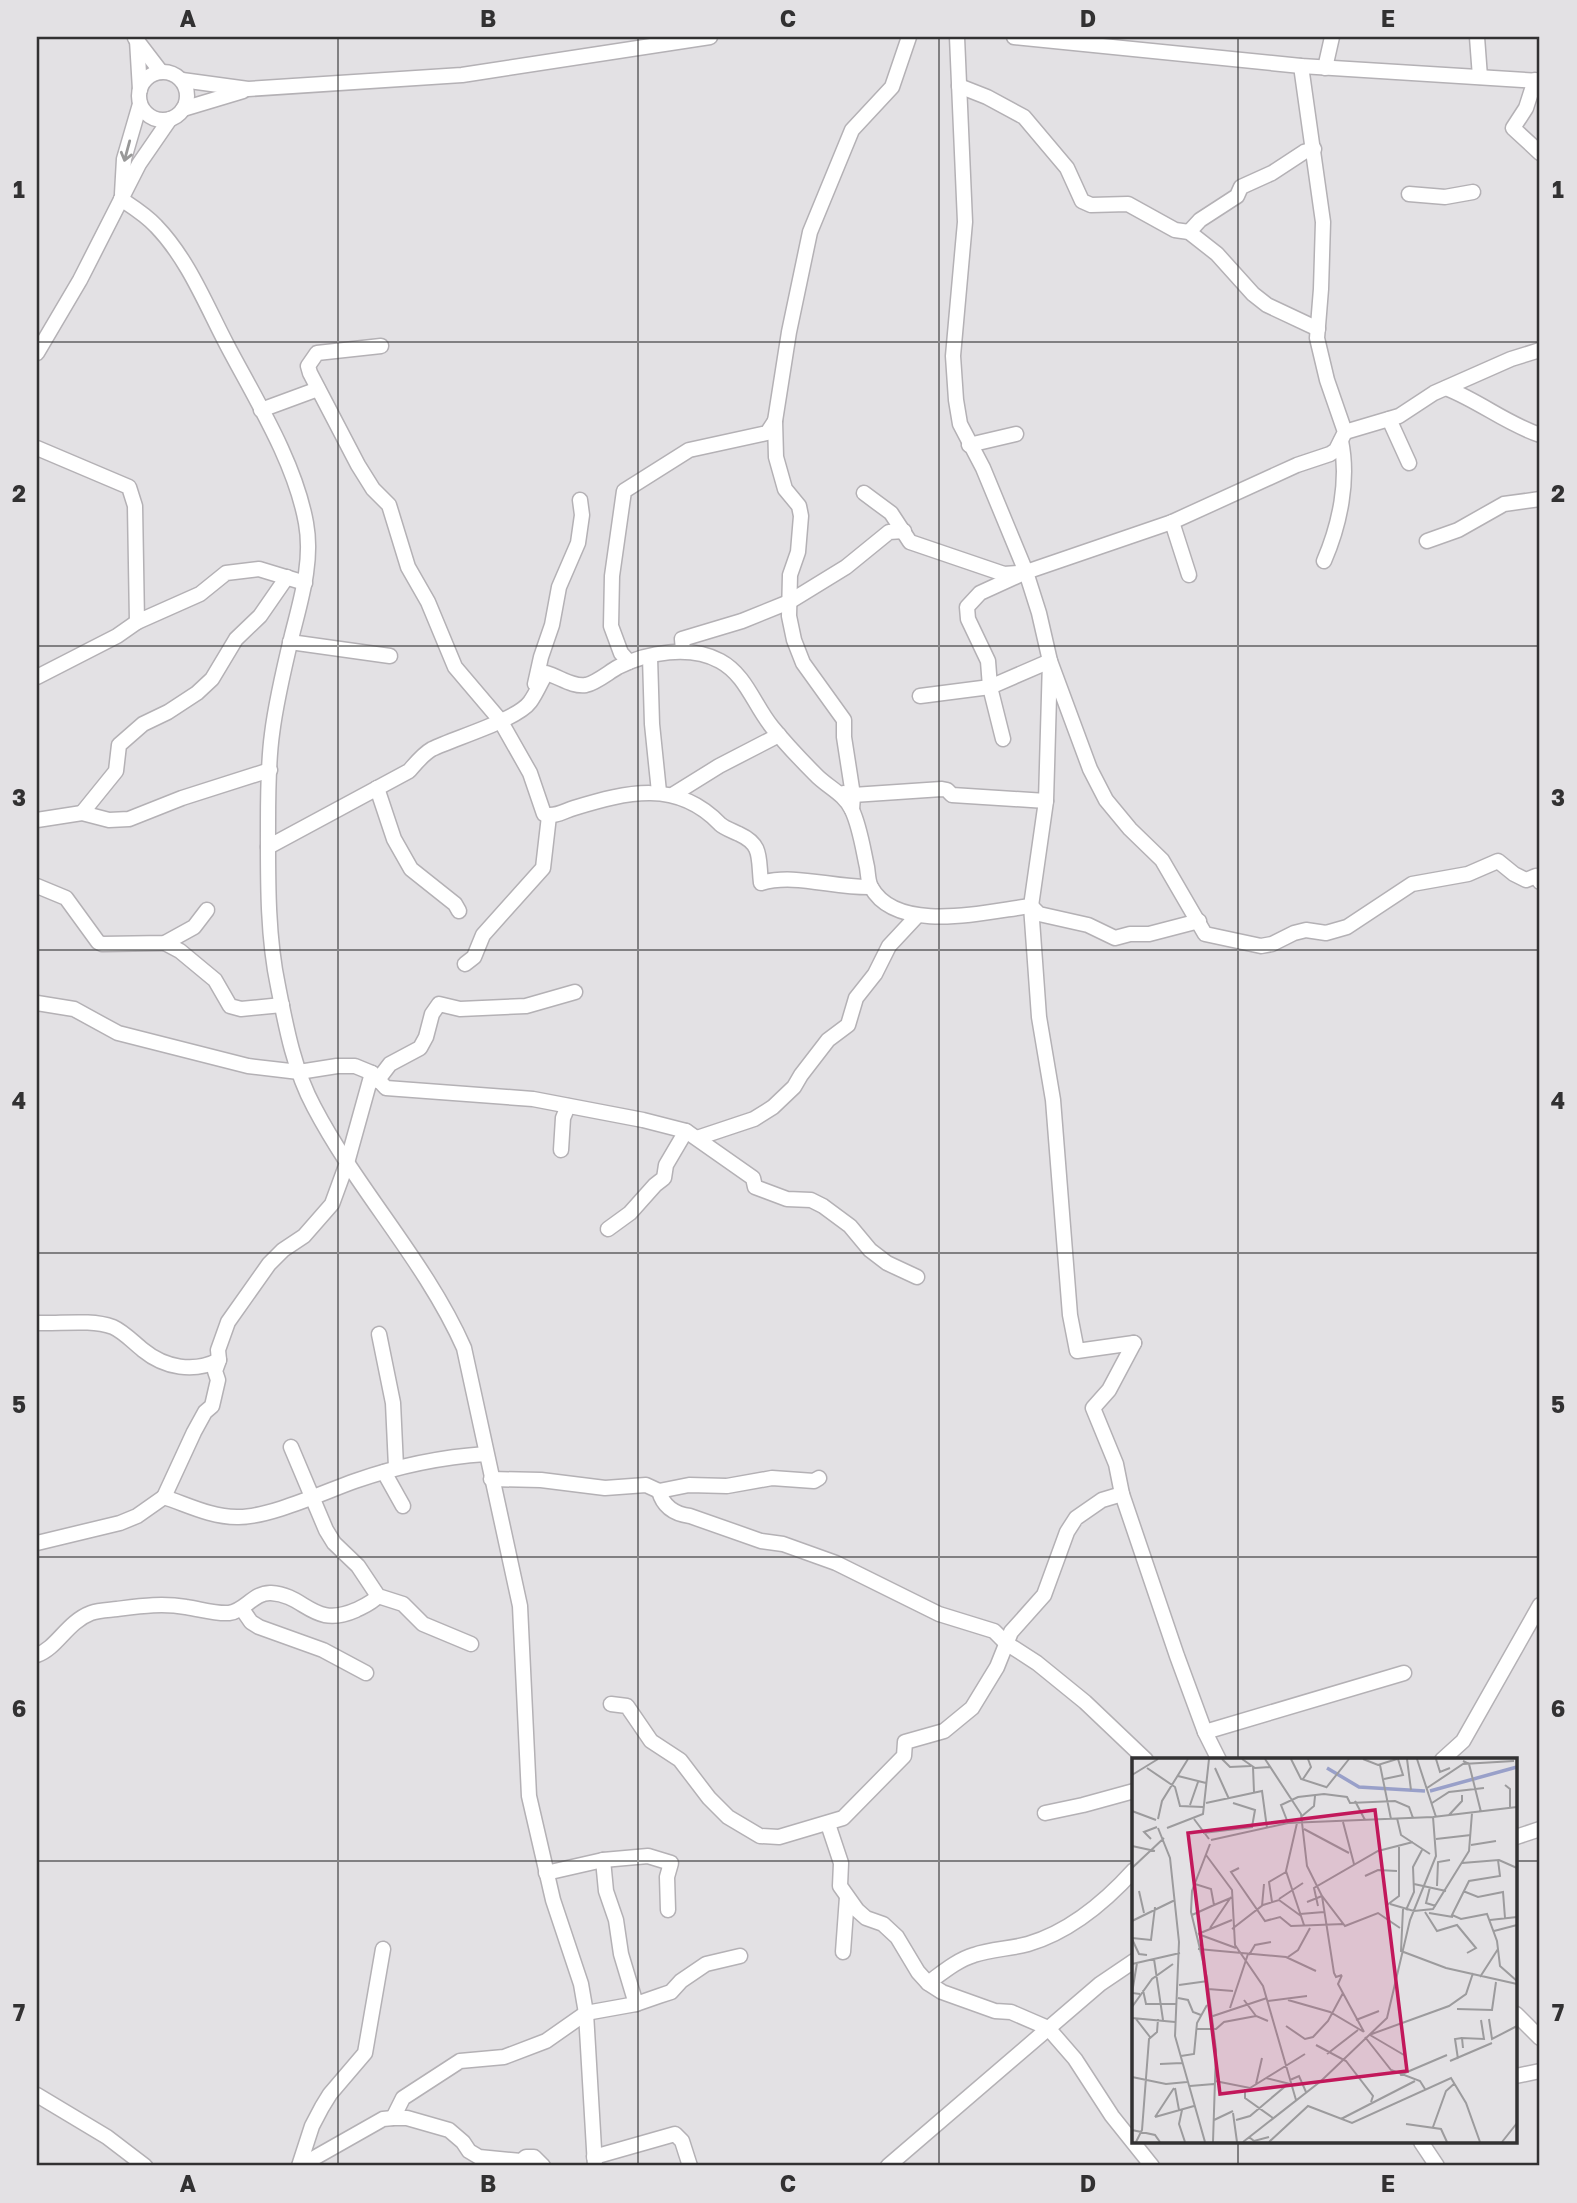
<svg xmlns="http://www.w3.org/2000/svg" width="1577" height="2203" viewBox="0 0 1577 2203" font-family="'Golos Text',sans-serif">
<rect width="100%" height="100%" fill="#e3e1e4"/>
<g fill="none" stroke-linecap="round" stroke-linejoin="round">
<defs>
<g id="minor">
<polyline points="957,37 965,222 953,356 956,400 960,424 983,468 1026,572 1039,613 1050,661 1046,801 1031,906 1039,1017 1053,1100 1070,1315 1077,1351 1134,1343"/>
<polyline points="1014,37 1301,66 1540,81"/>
<polyline points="1477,37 1480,77"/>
<polyline points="135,38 161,72"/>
<polyline points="137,40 140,90"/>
<polyline points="1325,68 1332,37"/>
<circle cx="163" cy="96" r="24"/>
<polyline points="182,80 248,89 462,75 710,37"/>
<polyline points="1535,80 1526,108 1513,128 1540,153"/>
<polyline points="959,86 987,97 1024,117 1067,168 1082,201 1091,205 1128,204 1175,230 1189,232 1217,254 1253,294 1267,305 1318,329"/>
<polyline points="183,109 243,91"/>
<polyline points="122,194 124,159 140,104"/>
<polyline points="1409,194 1445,197 1473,192"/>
<path d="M121,199C133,207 146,215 156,226C188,259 206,305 227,345C256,400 295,462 306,523C313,561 301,599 292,635C284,668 276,701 272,734C268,763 268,794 268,823C268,877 267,934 278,986C286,1027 294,1070 314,1107C358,1191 426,1262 464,1348L520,1606L529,1796L553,1900L581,1984L586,2013L595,2166"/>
<polyline points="1189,232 1200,220 1237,196 1241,187 1272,173 1304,152 1314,149"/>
<path d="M381,346L317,353L308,366L310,373L358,465L373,489L389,505L408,567L428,602L455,667L500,720L530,773L544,814C554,818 564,811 574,808C627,792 677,779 720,824C724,828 733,831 739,834C763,845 758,858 761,883C794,873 834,888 871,887"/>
<polyline points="37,353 80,280 139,164 170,119"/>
<path d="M1446,388C1481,402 1505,423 1540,435"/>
<polyline points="261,410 318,389"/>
<polyline points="1389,419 1409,463"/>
<polyline points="1345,432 1399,416 1434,393 1511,359 1540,350"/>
<polyline points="969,445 1016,434"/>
<polyline points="37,448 129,487 135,506 137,622 200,594 226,573 259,569 305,583"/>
<polyline points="864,493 891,513 910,542 1004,574 1018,573"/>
<polyline points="1172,522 1189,575"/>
<polyline points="1427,541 1458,530 1504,504 1540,499"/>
<path d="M1324,561C1340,524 1349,480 1341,441"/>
<polyline points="290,642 390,656"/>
<polyline points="683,650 682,639 742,621 789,602 846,567 889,532 904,531"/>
<polyline points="650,657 652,724 659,792"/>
<polyline points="629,662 621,653 611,626 612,576 624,491 689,450 767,433 775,421"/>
<polyline points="37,677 117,636 137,622"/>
<polyline points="535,684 541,657 552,625 559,587 578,543 582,515 580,500"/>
<polyline points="920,696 990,687 1050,661 1090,769 1106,800 1130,829 1162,860 1205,934 1261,946 1272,944 1294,933 1306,930 1326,933 1347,927 1412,884 1468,874 1498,861 1514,874 1526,880 1536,876 1540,882"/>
<polyline points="1003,739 990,687 988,661 968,619 967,607 980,593 1026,572 1172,522 1297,465 1330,454 1336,450 1345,432 1327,380 1317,338 1321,289 1323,222 1301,66"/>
<polyline points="377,788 394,839 411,869 455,904 459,911"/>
<polyline points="844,793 853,795 942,789 947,790 952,795 1046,801"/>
<polyline points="674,794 719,766 779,735"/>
<polyline points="852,810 853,795 844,737 844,720 803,663 794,640 789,616 790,575 798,552 801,516 799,506 785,489 776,457 775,421 789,332 810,232 852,130 892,87 909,37"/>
<polyline points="82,813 116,771 119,745 143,724 168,712 197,693 212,679 236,639 260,616 287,577"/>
<polyline points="37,820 82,813 109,820 129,819 182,798 270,770"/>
<path d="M268,847L409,771C416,763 423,754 432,749C454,738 517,720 530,702C536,694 541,682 546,673C560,677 572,687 586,685C596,683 609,672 618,667C648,652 690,645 720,661C746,675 754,705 772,727C785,743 800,759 815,774C827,787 844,793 852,810C860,827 863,849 867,867C868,873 868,882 871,887C897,935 988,911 1031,906L1039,914L1088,925L1115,938L1130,934H1149L1199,921"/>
<polyline points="37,886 66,898 98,942 102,944 165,943 194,927 207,910"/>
<polyline points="165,943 180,951 215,980 230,1006 241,1009 282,1005"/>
<polyline points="465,964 474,957 483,935 543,868 549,816"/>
<polyline points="37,1003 74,1009 118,1033 248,1066 299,1072 337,1066 355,1066 372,1073 386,1088 533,1099 643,1120 686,1131 753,1178 755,1187 787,1199 811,1200 823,1206 850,1226 870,1250 887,1263 917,1277"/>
<polyline points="377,1081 390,1064 420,1048 426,1037 432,1014 439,1004 460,1009 526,1006 575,992"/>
<polyline points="697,1138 754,1119 773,1107 794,1087 801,1075 828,1040 848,1025 856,998 875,974 889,946 917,916"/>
<polyline points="561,1150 563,1118 568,1106"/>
<polyline points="608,1229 630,1213 655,1185 664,1178 666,1165 686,1131"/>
<path d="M37,1323C61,1324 90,1319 113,1327C124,1332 133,1342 143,1350C165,1368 194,1373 219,1360"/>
<polyline points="379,1334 393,1403 396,1467"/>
<polyline points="1134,1343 1109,1390 1093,1408 1116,1464 1122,1494 1177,1656 1205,1732 1219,1760"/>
<polyline points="291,1447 326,1530 334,1543 358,1566 378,1596 403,1604 423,1624 471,1644"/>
<polyline points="384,1472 403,1506"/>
<polyline points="491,1479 541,1480 605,1488 646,1485 659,1491 689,1485 727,1486 772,1478 814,1481 819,1478"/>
<path d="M659,1491C663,1506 674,1514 690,1516L761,1541L783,1544L836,1563L939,1614L994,1631L1006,1643L1037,1663L1085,1702L1146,1760"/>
<polyline points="164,1497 194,1432 205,1412 212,1406 218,1380 215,1371 219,1360 218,1350 228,1322 269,1264 283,1250 304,1236 332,1204 347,1163 372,1073"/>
<path d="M37,1543L120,1523L137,1516L164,1497C188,1505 211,1517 237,1517C268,1518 324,1492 355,1481C398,1466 440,1457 486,1454"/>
<polyline points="242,1609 251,1622 259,1627 323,1650 366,1673"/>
<path d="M37,1655C57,1648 67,1622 91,1613C99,1610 109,1610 117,1609C141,1606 162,1603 186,1607C200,1609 215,1614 229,1613C245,1611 254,1592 271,1593C306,1595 313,1629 356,1610C364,1606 372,1603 378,1596"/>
<polyline points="611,1704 627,1706 651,1741 680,1760 709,1798 728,1817 760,1836 779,1837 843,1818 904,1756 905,1742 944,1731 972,1708 997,1667 1011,1632 1044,1595 1067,1532 1076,1518 1102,1500 1122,1494"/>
<polyline points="1205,1732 1404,1673"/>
<polyline points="1442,1760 1463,1741 1540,1605"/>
<polyline points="1045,1813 1083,1805 1134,1791"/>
<polyline points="828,1824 841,1863 840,1886 857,1910 866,1918 883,1924 897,1937 918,1972 928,1983 942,1992 995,2011 1011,2012 1048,2028 1075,2059 1112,2116 1152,2166"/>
<polyline points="1516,1837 1540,1829"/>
<polyline points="603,1860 606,1891 616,1920 621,1954 636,2004"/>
<polyline points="546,1873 603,1860 648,1856 671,1863 667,1877 668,1910"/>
<polyline points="843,1952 847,1897"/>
<path d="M928,1983C942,1973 957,1960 974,1955C991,1949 1010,1949 1028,1944C1069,1932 1105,1902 1134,1870"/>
<polyline points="1516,2014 1540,2038"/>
<polyline points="1516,2076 1540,2071"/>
<polyline points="37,2095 107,2137 145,2166"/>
<polyline points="393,2118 403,2098 460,2061 504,2057 546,2041 586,2013 636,2004 659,1996 671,1992 681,1981 706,1964 740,1956"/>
<polyline points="1421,2142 1437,2166"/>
<polyline points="594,2157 675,2134 682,2141 690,2166"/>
<polyline points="299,2166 312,2126 322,2107 330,2094 365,2053 383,1949"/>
<polyline points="300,2166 383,2119 393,2118 407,2118 449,2130 463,2142 469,2151 479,2157 521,2161 526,2157 534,2157 543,2166"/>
<polyline points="888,2166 1100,1984 1134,1961"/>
</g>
</defs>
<use href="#minor" stroke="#b4b1b5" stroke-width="17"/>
<use href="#minor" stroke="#fff" stroke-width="14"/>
</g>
<defs><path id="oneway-shaft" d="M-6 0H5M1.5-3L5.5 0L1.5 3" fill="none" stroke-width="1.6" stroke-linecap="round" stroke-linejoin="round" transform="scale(1.75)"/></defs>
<use stroke="#989898" href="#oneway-shaft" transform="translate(127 151) rotate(105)"/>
<path fill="none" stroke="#323132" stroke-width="2" stroke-opacity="0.55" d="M338,37V2166M638,37V2166M939,37V2166M1238,37V1760M37,342H1540M37,646H1540M37,950H1540M37,1253H1540M37,1557H1540M37,1861H1134M1516,1861H1540M1238,2142V2166"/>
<g transform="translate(1132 1758)">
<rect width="385" height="385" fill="#e3e1e4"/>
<path fill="none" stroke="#99a0c9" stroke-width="3.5" d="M195,10L227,29L293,33M298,33L385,9"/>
<path fill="none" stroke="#9c9b9d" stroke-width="2" d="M90,1L98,9L119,8M110,1L123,10L138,9M133,1L169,56L175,108L190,138L202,215L204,219L210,217M159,1L169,21L194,29M231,1L246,7L265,1M275,1L279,32M285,1L304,59M304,1L308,14L318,10M331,3L337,6L349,54M248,7L259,61M121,9L122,34M15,10L43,29L48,48L71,49M83,10L97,41M0,17L26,1M46,18L74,25M171,21L179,9L176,1M252,21L271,17L266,1M373,27L378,31V50M194,30L217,1M295,30L331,6L382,3M223,43L233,62M74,45L130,33L135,70M300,45L317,34L352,30M58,47L66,24M0,53L24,62M317,57L330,43V37M170,58L182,48L183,38M265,60L269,77L298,96M26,61L30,43L56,1M62,61L77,81M211,64L222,106M156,65L149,47L166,39L192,36L215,39L218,45L263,43L277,49L281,60M165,65L154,113L172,167M26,70L38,100L47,184L43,278L73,384M35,70L71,56L77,1M172,71L217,95M71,75L120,69L123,52L101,45M19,81L12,74L25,69M304,81L339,77M79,82L156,65L301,59L385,49M78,86L60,133L59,154L75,220L84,292L81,384M339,87L364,83M0,88L23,93M74,97L100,132L103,187L131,228L164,342M366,102L368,118L337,123L320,157L329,161L355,156L365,183L368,208L385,223M330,105L367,102L385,110M0,110L32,80M107,110L99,114L133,163L148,159L159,168L212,166M233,118L246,112L265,113M63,126L79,131L82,147L101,139M282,126L314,133M305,128L306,104L318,102M298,129L294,145L304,148M7,133L12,155M331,133L346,139L371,134L373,160M147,141L171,125M140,144L137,124L154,114M175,144L190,138L213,168L246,155L268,170M258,146L282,153L301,151L337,93L340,55M255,147L267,138V89M130,148L132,126M186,148L182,130L246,93L281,84M271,151L269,193L314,210L385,226M274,152L282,134L281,109L290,92M293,154L305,173L325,167L344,190L335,195M297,155L321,159M168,156L192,154M60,157L82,147M358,162L385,159M0,163L43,142M78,170L99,139M100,171L131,147L147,142L169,158M362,173L385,167M66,176L104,190M66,176L100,162M0,180L19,182L23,149M0,181L7,196L15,197M66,191L154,199L184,213M117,197L123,187L139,184M156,199L166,192L178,170M22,201L31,262M5,205L0,235L8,236M0,206L48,195M210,217L206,226L232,274M348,219L366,191M47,227L76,223M76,231L101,233M11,232L14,246H44M46,240L56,242L61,254L69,257M112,242L124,258L136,263M156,242L198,254L232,274M136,243L175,238M0,249L20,221L41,206M98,250L116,196M325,251L360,252L364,224M78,259L135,240M0,260L43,264M4,261L18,279M357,261L360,281L385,268M224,262L247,253M154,268L173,281L181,279L196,263L211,235M64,271H84L92,264L124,258M237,277L317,248L334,236L341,215M238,277L272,297M233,279L259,312L288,323L293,331M184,287L214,303L241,338L239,344M331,290L330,280L352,281L349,262M195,296L226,272M49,298L62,296L65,265L75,247M326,301L323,281L330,280M318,303L360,285M28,306L50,305M268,317L315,297M0,319L34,326L55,324M134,320L158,326M158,322L167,318L174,334M83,323L118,330L173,296M124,326L130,300M58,328L82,326M43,330L47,352M113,331V340L141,360M50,352L47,366L53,384M101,355L105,384M23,359L62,348M23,359L42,330M209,361L283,323M82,362L101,353M104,362L118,358L156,326M274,366L309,371L315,384M301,369L314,333L323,325M0,372L23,377L28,384M117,379L122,383L137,379M4,384L10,372L17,281L25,274L26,261M111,384L189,323L255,260L278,162L304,98L301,59M137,384L176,348L220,365L319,320L334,345L348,384M370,384L385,365"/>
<path fill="#c2185b" fill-opacity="0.15" stroke="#c2185b" stroke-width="3.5" d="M243,52L275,313L88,336L56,75Z"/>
<rect width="385" height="385" fill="none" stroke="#323132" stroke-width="3.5"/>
</g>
<rect width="1577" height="2203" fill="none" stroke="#e3e1e4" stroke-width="77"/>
<rect x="38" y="38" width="1500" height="2126" fill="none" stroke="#323132" stroke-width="2.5"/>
<g font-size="23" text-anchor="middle" font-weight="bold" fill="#323132">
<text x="188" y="27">A</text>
<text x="488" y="27">B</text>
<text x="788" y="27">C</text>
<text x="1088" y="27">D</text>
<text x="1388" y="27">E</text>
<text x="19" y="198">1</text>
<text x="1558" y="198">1</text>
<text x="19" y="502">2</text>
<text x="1558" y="502">2</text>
<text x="19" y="806">3</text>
<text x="1558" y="806">3</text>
<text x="19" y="1109">4</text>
<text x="1558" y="1109">4</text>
<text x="19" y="1413">5</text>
<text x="1558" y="1413">5</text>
<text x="19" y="1717">6</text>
<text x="1558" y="1717">6</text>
<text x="19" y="2021">7</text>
<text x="1558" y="2021">7</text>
<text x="188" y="2192">A</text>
<text x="488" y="2192">B</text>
<text x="788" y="2192">C</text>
<text x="1088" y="2192">D</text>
<text x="1388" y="2192">E</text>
</g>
</svg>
